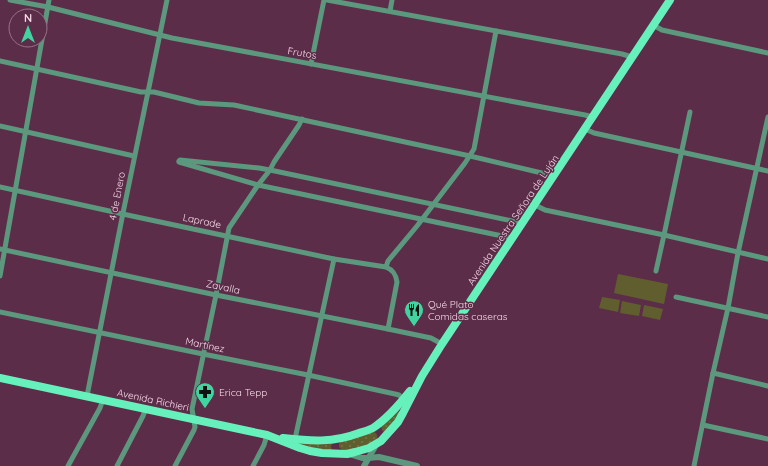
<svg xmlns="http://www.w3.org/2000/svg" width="768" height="466" viewBox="0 0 768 466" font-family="Quicksand,sans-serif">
<defs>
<pattern id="grass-dots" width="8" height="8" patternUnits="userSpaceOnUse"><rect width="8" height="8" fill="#605d2e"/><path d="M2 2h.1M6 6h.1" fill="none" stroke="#77744c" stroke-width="1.8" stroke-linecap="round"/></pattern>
</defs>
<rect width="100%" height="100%" fill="#5c2d49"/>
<g fill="url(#grass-dots)">
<polygon points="397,411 399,412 399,414 384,433 381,427"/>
<path d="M372,431C376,433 378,434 377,439L363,448L343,451L339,447V444L341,441Z"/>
<polygon points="293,442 332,444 331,446 332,451 309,448"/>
</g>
<g fill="#605d2e">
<polygon points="618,274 668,284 664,304 614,293"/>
<polygon points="602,297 620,300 618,312 599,308"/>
<polygon points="622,301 641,305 639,316 620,313"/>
<polygon points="644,305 663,309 660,320 642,316"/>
</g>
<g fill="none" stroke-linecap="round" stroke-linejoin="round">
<g stroke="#5b987e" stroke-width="5">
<polyline points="10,0 48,7 172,38 585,115 593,117"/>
<polyline points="327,0 622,54 632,57"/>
<polyline points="390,11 392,0"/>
<polyline points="653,25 662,30 768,53"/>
<polyline points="0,61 141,92 154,92 199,103 234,105 470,156 546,174 553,177"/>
<polyline points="311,64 324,0"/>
<polyline points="0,126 134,156"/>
<polyline points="585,129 594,133 768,171"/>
<polyline points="179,161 180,160 259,168 270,170 522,223"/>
<polyline points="179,162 258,185 512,238"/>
<path d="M0,187L132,216L334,259L386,267C393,270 396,274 397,282L388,329"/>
<polyline points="535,205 545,210 664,235 768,259"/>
<polyline points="0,249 216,295 388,329 431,338 442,344"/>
<polyline points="386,267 388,261 417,226 465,163 474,149 496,31"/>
<polyline points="656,271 664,235 690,112"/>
<polyline points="0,276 49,0"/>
<polyline points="676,297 768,317"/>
<polyline points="0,312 203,354 308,375 395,394 399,395 404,400"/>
<polyline points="713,373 768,386"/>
<polyline points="87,396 123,213 167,0"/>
<polyline points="703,425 768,439"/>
<polyline points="295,439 334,259"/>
<polyline points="68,466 100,408 103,399"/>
<polyline points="117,466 143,416 146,408"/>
<polyline points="175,466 194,430 195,427 192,409 216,295 229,228 258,185 270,170 274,162 299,125 302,119"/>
<polyline points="253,466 264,445 267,435"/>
<polyline points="694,466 713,373 728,308 738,253 768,117"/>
</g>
<g stroke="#5b987e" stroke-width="6">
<polyline points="349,454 362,458 368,458 379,457 417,466"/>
<polyline points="364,466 376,445"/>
</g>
<g stroke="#66f0bb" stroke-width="8">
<polyline points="0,378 267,435 300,448 310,451 322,453 347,454 355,452 369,448 381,441 398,422 403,413 422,376 442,344 670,0"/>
<path d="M283,438C310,441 333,443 359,433C363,432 369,430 373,428C388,418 399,405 410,391"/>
</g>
</g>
<defs>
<symbol id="restaurant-pin" viewBox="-11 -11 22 30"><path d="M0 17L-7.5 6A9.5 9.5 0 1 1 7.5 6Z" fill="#42d4a0" stroke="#5c2d49"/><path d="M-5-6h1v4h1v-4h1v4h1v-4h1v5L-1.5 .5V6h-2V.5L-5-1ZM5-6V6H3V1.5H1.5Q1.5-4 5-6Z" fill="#111"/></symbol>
<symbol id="pharmacy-pin" viewBox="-11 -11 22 30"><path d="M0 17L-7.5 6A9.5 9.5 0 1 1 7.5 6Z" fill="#42d4a0" stroke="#5c2d49"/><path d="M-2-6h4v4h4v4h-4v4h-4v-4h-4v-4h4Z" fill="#111"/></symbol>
</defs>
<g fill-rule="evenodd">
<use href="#restaurant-pin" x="403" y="299" width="22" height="30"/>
<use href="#pharmacy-pin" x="194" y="381" width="22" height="30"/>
</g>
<g text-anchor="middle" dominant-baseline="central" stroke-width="3" stroke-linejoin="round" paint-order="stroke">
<g font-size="10" fill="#f6d8e7" stroke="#5c2d49">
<text transform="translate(302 53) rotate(10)">Frutos</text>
<text transform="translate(117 196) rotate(-79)">4 de Enero</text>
<text transform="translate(513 220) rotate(-56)">Avenida Nuestra Señora de Luján</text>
<text transform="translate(202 221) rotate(12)">Laprade</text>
<text transform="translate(223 287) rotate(12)">Zavalla</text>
<text transform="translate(205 345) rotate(12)">Martínez</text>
<text transform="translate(153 400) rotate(12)">Avenida Richieri</text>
</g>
<g font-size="10" fill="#f6d8e7" stroke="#5c2d49" text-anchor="start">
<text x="428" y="304">Qué Plato<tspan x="428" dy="12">Comidas caseras</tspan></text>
<text x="219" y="392">Erica Tepp</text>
</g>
</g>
<g transform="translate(28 28)"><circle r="19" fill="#5c2d49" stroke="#9a7188"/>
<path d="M0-3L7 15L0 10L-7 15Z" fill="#42d4a0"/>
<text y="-6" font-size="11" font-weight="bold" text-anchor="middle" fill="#f6d8e7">N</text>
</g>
</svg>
